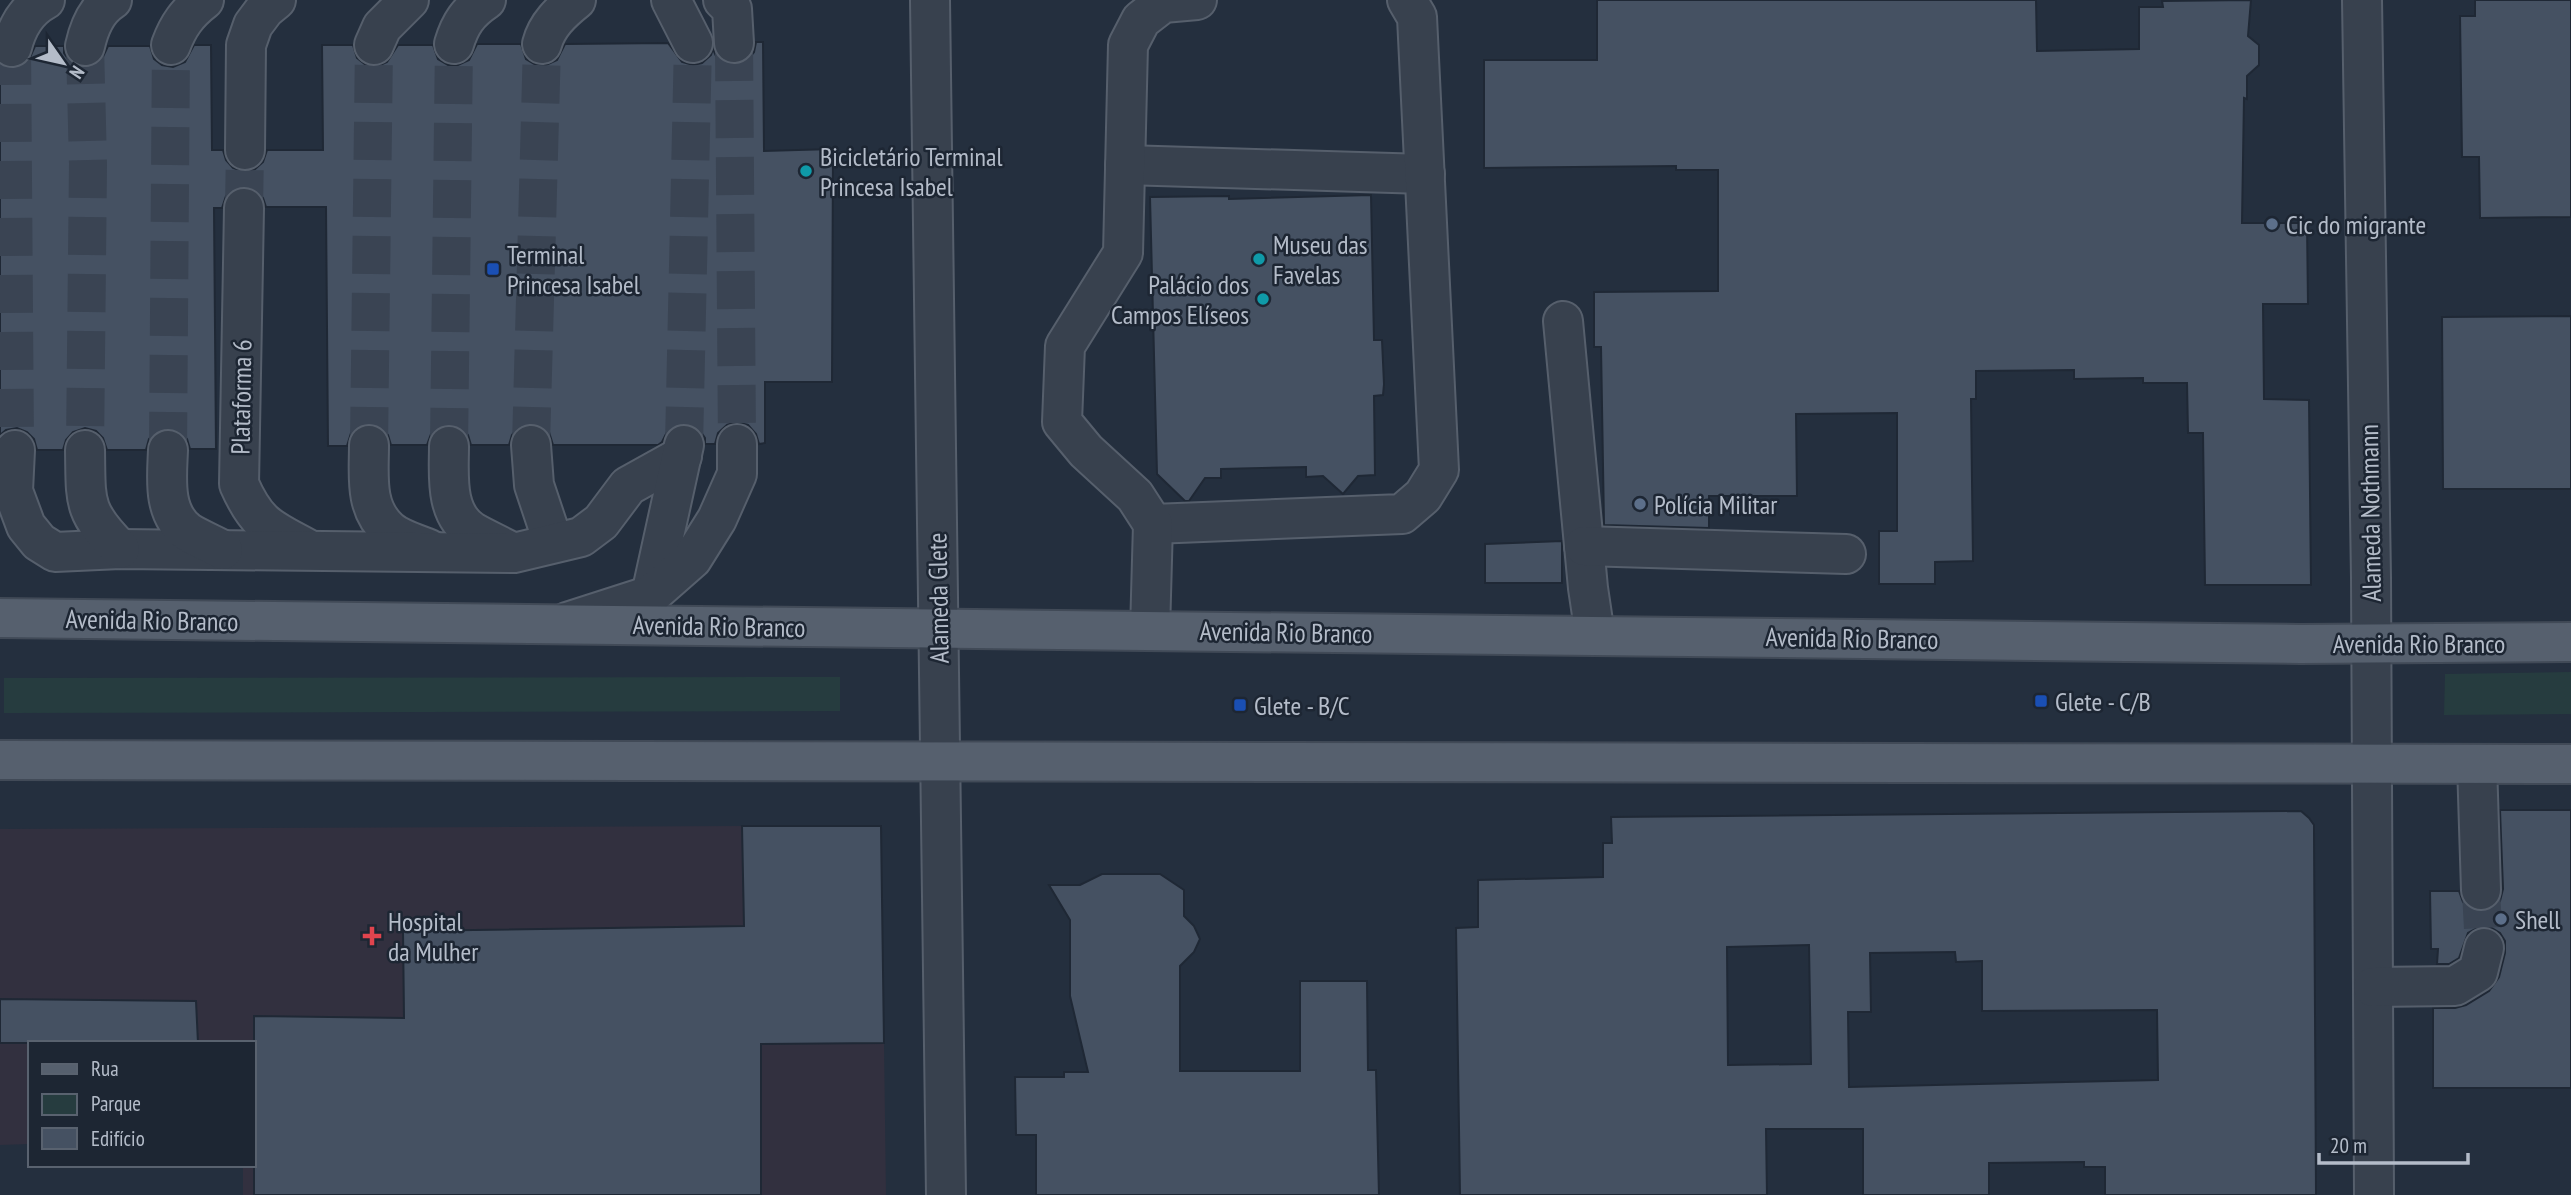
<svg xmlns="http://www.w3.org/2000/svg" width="2571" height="1195" viewBox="0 0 2571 1195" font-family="'PT Sans Narrow',sans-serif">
<rect width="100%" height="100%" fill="#242f3e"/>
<polygon fill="#32303f" points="742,826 745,1044 884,1043 886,1195 243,1195 243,1165 254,1165 254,1043 30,1043 30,1144 0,1145 0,829"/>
<g fill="#263c3f">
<polygon points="2571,672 2571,714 2444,715 2445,674"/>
<polygon points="840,677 840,711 4,713 4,678"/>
</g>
<g fill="#455162" stroke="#1f2835" stroke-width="2" fill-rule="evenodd">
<polygon points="1597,0 2036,0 2037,51 2139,49 2139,7 2163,7 2162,1 2251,0 2248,36 2259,45 2259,65 2247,76 2247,99 2244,98 2242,223 2307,223 2308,304 2263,304 2264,399 2309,400 2311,585 2205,585 2203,433 2188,433 2187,383 2143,383 2143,378 2074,379 2074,370 1976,371 1976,399 1971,399 1973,561 1935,562 1935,584 1879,584 1879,531 1897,531 1897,413 1796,414 1797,496 1709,496 1709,528 1604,525 1601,347 1594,347 1594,292 1718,291 1718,170 1676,170 1676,166 1484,168 1484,60 1597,60"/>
<polygon points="2475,0 2571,0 2571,217 2480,218 2479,157 2462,157 2460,16 2475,16"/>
<polygon points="756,42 763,42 764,151 833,149 832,382 765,382 765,443 759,444 756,434 748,425 736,422 727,425 718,433 715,444 705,444 705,438 699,429 688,424 678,424 668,430 662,442 658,445 553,445 549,432 540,425 530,423 518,427 512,435 509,445 471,445 468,435 461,428 449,424 439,427 431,434 427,445 391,445 388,435 381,427 369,423 358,426 351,433 347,446 328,446 326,207 266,207 263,198 256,190 244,186 233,189 226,196 222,208 214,208 216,449 190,449 187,439 180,432 170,428 157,431 149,439 146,450 107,450 103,438 96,431 85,428 73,432 66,440 63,450 37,450 34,439 27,432 17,428 6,430 0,435 0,65 7,68 18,68 28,62 35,46 64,46 64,53 70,62 80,67 90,67 101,61 108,46 150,46 154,59 162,65 173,67 185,62 194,45 211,45 212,150 223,150 226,160 233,168 245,172 255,169 263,162 267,150 323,150 322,45 353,45 357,58 366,65 376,67 387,62 398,45 433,45 438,59 448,65 458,65 469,60 477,44 521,44 526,59 536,65 546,65 557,60 565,44 668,43 682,62 693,65 702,63 711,55 713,49 716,56 724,62 735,65 747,61 754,52"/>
<polygon points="1371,195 1374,340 1382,340 1384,384 1383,395 1374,396 1375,475 1358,476 1343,494 1323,476 1306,477 1306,467 1221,469 1221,478 1205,478 1189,501 1185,501 1157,474 1150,197 1229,196 1229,199"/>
<polygon points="2571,316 2571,489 2443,489 2442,317"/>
<polygon points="1562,541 1562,583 1485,583 1485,544"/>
<polygon points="2500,810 2571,810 2571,1088 2433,1088 2433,1008 2455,1008 2466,1005 2489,991 2499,977 2505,953 2505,941 2500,933 2490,927 2479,927 2468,933 2459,958 2449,964 2437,964 2438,949 2431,949 2430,891 2459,891 2463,902 2470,909 2481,912 2492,909 2500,901 2503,889"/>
<path d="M2301,811L2309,818L2314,825V832L2316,1195H2105V1167H2084V1162L1989,1163V1195H1863V1129H1766L1767,1195H1460L1456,928L1478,927V880L1603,877V843H1612L1611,817ZM1809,945L1811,1064L1728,1065L1727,947ZM1955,952L1956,962L1982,961V1011L2157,1010L2158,1080L1849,1087L1848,1012H1871L1870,953Z"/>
<polygon points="742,826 881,826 884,1043 761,1044 761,1195 254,1195 254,1016 404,1018 403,931 744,926"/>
<polygon points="1102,874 1160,874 1184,890 1184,916 1194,926 1200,939 1194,952 1180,966 1180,1071 1300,1071 1300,981 1367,981 1368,1070 1376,1070 1379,1195 1036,1195 1036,1135 1016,1135 1015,1077 1064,1077 1064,1072 1088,1072 1070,996 1070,920 1049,885 1080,885"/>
<polygon points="0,999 196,1001 198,1043 0,1043"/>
</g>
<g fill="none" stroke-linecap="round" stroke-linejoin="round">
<g stroke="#3a4453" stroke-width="38" stroke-dasharray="38 19" stroke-linecap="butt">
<polyline points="734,43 737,444"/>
<polyline points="85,46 88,164 85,450"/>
<polyline points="12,47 15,450"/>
<polyline points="244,208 245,150"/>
<polyline points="369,445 374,45"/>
<polyline points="531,445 542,44"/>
<polyline points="684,445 693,43"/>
<polyline points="449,446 454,44"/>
<polyline points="168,450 171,45"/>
<polyline points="2481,890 2484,948"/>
</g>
<defs>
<g id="minor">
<polyline points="671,0 693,43"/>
<polyline points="723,0 732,9 734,43"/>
<polyline points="930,0 946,1195"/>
<polyline points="2362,0 2371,578 2374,1195"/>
<path d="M454,44C460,24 468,12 486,0"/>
<path d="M542,44C547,25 561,12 576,0"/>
<path d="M171,45C178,26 187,13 204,0"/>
<polyline points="374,45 382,27 409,0"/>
<path d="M85,46C89,28 96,10 112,0"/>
<path d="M12,47C17,27 26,10 45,0"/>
<polyline points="245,150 246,45 253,25 265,9 276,0"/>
<polyline points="1125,165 1425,174"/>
<path d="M244,208L239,484C257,525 269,528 306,548"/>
<polyline points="1563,321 1588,588 1595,635"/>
<path d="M369,445C369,475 364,508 389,530C399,539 417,544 429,549"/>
<polyline points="531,445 534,485 553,542"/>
<path d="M449,446C449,474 444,514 473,532C485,539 499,545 512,552"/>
<polyline points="15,450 13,491 26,526 39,542 55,552 120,549 514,553 581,537 601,522 628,486 682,456"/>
<path d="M85,450C86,501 82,511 120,549"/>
<path d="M168,450C167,477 162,513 188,532C199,539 212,544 223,550"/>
<polyline points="1153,524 1402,514 1423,496 1439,470 1417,17 1407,0"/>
<polyline points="1584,546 1846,554"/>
<polyline points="651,595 684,445"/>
<polyline points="567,622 651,595 692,559 717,519 737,474 737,444"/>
<polyline points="1150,631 1153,524 1135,496 1086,451 1062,422 1065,346 1123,253 1128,45 1141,20 1163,3 1197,0"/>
<polyline points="2477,764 2481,890"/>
<polyline points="2373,987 2455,986 2478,972 2484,948"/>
</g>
<g id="major">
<polyline points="0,618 2300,644 2571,642"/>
<polyline points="0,760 2571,764"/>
</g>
</defs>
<use href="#minor" stroke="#565f6c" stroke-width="42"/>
<use href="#major" stroke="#414a57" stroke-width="42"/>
<use href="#minor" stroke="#38414e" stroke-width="38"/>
<use href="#major" stroke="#56606e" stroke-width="38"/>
</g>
<g fill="#0f9aa8" stroke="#1d2633" stroke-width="2.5">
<circle cx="806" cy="171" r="7"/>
<circle cx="1259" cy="259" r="7"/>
<circle cx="1263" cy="299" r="7"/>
</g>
<g fill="#5c6f8a" stroke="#1d2633" stroke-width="2.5">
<circle cx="2272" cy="224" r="7"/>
<circle cx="1640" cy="504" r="7"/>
<circle cx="2501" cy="919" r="7"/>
</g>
<g fill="#1a4fb4" stroke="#1d2633" stroke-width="2.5">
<rect x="486" y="262" width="14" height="14" rx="3.5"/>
<rect x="2034" y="694" width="14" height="14" rx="3.5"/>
<rect x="1233" y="698" width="14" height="14" rx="3.5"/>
</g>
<path fill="#e0444e" stroke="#1d2633" stroke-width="2.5" d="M368.5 925.5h7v7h7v7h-7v7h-7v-7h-7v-7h7z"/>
<g text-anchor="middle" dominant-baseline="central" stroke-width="5" stroke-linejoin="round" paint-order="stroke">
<g font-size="26" fill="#b4bcc9" stroke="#1d2633" text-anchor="start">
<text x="820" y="156">Bicicletário Terminal<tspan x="820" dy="30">Princesa Isabel</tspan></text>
<text x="2286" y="224">Cic do migrante</text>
<text x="1273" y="244">Museu das<tspan x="1273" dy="30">Favelas</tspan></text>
<text x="507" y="254">Terminal<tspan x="507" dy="30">Princesa Isabel</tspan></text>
<text x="1249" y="284" text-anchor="end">Palácio dos<tspan x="1249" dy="30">Campos Elíseos</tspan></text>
<text x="1654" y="504">Polícia Militar</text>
<text x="2055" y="701">Glete - C/B</text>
<text x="1254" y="705">Glete - B/C</text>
<text x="2515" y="919">Shell</text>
<text x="388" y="921">Hospital<tspan x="388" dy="30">da Mulher</tspan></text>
</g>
<g font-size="26" fill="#b4bcc9" stroke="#1d2633">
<text transform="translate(241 397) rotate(-89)">Plataforma 6</text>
<text transform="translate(2370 513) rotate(-91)">Alameda Nothmann</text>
<text transform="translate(938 598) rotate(-91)">Alameda Glete</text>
<text transform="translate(152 620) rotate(1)">Avenida Rio Branco</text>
<text transform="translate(719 626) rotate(1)">Avenida Rio Branco</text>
<text transform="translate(1286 632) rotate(1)">Avenida Rio Branco</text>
<text transform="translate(1852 638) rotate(1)">Avenida Rio Branco</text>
<text x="2419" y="643">Avenida Rio Branco</text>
</g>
</g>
<rect x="28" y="1041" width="228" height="126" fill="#1d2633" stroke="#59626f" stroke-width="2"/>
<rect x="42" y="1064" width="35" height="10" fill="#56606e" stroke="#59626f" stroke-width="2"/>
<text x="91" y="1076" font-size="21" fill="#b4bcc9">Rua</text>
<rect x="42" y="1094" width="35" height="21" fill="#263c3f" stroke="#59626f" stroke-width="2"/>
<text x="91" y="1111" font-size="21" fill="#b4bcc9">Parque</text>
<rect x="42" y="1128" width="35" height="21" fill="#455162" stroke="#59626f" stroke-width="2"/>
<text x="91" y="1146" font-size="21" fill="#b4bcc9">Edifício</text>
<g transform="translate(63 63) rotate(124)" stroke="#1d2633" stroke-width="5" paint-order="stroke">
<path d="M0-5L12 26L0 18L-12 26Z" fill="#b4bcc9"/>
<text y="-10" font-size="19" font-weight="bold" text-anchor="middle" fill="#b4bcc9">N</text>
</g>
<path d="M2319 1153v10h149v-10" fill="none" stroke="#b4bcc9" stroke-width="3.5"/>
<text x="2330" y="1153" font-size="21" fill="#b4bcc9" stroke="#1d2633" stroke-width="5" paint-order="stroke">20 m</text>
</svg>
